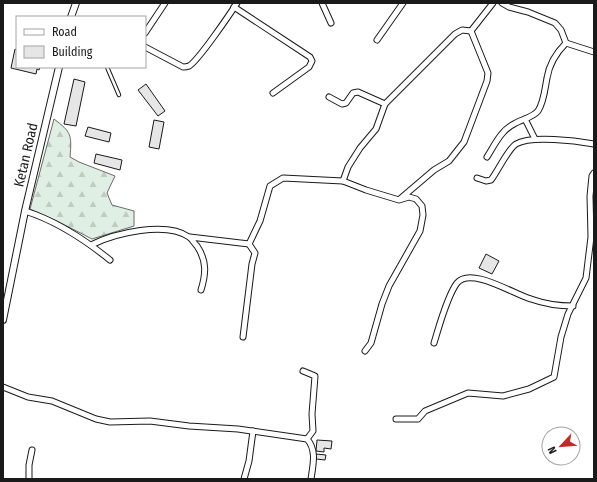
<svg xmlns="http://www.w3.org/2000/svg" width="597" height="482" viewBox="0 0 597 482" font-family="'Fira Sans Condensed',sans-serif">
<defs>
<pattern id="forest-firs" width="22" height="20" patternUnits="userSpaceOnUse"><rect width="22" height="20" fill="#e0efe3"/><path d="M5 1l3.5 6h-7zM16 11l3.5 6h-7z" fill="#c0ccc2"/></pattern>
</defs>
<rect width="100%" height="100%" fill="#fff"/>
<path fill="url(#forest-firs)" stroke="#6a6a6a" d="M54,119C71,132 72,134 70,157L79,162L115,176L107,193L112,205L134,211V226L92,239L57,221L30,209Z"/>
<g fill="#e6e6e6" stroke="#1a1a1a">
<polygon points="15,49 17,50 17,67 40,67 39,70 37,69 36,74 11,68"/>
<polygon points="74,79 85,82 76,126 64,124"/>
<polygon points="146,84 165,111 158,116 138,90"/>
<polygon points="154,120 164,122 159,149 149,147"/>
<polygon points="88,127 111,133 109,142 85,136"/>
<polygon points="96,154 122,160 120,170 94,163"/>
<polygon points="486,254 499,261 492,274 479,268"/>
<polygon points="317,440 332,441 331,449 324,448 324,452 316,451"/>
<polygon points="316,454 326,455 325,460 316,459"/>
</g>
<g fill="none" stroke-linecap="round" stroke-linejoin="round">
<defs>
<polyline id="service" points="107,67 119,95"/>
<g id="minor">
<polyline points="322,3 331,23"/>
<polyline points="502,3 509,7 528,12 555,23 561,30 566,43 594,52"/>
<polyline points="234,7 310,57 312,61 309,67 273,93"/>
<polyline points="471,31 493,3"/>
<polyline points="145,33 165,3"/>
<polyline points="377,40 403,3"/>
<path d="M145,47L183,67C185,67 187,67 189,66C198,61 230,14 237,3"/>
<polyline points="329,97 342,104 346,103 353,93 358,92 385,104"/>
<polyline points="525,119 535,139"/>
<path d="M487,157C494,146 501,130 514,124C522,119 532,118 538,111C544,102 545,88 547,78C549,65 557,52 566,43"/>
<path d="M477,178L486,181L491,180C498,171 508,149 516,144C531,135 577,141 594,144"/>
<polyline points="343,181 348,167 360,148 376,129 385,104 455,34 462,30 471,31"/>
<polyline points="400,199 434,170 449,161 464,142 487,81 488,73 471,31"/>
<path d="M25,211C57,221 84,239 110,260"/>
<polyline points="190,237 249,244"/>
<path d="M91,245C115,233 166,221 189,237C192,239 194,243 197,246C207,261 206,274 201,290"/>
<polyline points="243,337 252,264 255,253 249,244 260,221 270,186 283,178 343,181 366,190 399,200 409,197 416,199 422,206 423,215 420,231 389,286 382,304 371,343 365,351"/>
<path d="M434,343C439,327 447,296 457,283C471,266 515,295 531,299C545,304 559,306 573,306"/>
<polyline points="303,371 315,376 312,414 313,431 307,439"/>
<path d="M3,387L28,397L52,401L96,419L110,422L150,421L189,426L238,429L307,439C317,450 313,465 311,479"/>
<polyline points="396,419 418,419 425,411 468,393 503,396 529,389 554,377 561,337 568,314 586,278 591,237 590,196 592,176 594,173"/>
<polyline points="29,479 29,465 32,450"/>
<polyline points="244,479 249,461 253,431"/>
</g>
<g id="tertiary">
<polyline points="71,17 76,3"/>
<polyline points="3,320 25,211 59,67"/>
</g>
</defs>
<use href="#service" stroke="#1a1a1a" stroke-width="4.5"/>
<use href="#minor" stroke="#1a1a1a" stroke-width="7"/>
<use href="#tertiary" stroke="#1a1a1a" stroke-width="8"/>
<use href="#service" stroke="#fff" stroke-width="2.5"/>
<use href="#minor" stroke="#fff" stroke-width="5"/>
<use href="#tertiary" stroke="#fff" stroke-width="6"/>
</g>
<g text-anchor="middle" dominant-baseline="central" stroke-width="3" stroke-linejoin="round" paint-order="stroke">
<g font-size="14" fill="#1a1a1a" stroke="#fff">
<text transform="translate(26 155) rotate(-77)">Ketan Road</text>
</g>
</g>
<rect width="597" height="482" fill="none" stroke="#1a1a1a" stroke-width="8"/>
<rect x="16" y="16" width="130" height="52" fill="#ffffff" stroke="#a3a3a3"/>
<rect x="24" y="29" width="20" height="6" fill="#ffffff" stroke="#a3a3a3"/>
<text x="52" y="36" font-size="12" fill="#1a1a1a">Road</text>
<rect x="24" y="46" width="20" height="12" fill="#e6e6e6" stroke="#a3a3a3"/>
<text x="52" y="56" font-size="12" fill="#1a1a1a">Building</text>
<g transform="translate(561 446) rotate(244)"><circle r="19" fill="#ffffff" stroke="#a3a3a3"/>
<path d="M0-3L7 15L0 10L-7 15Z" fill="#c62828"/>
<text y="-6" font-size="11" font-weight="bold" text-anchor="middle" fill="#1a1a1a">N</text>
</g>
</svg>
